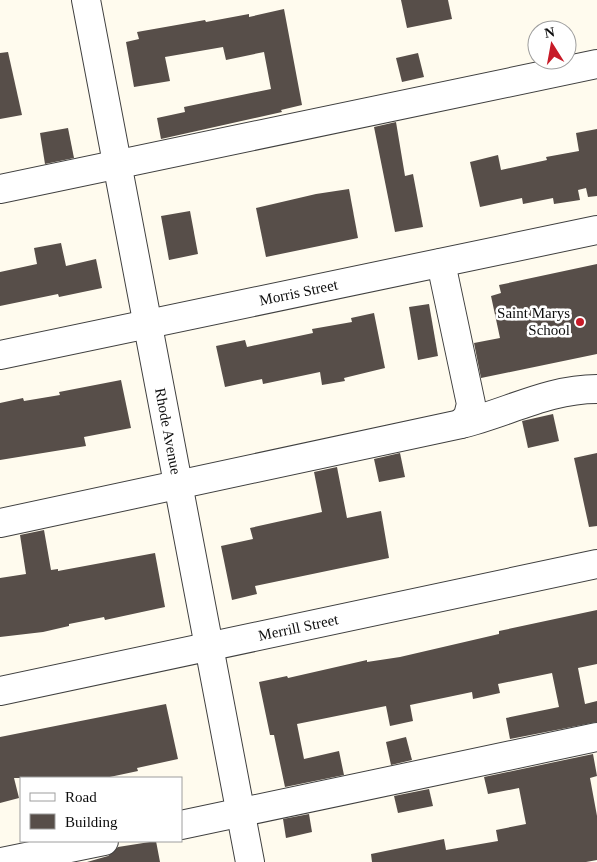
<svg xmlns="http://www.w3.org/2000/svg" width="597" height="862" viewBox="0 0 597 862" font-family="'Times New Roman',serif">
<rect width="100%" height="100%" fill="#fffbee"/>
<g fill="#574e49">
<polygon points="401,0 448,0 452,19 407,28"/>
<polygon points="284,9 302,105 281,110 282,112 161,139 157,118 185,112 184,107 271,89 264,52 226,60 223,47 165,57 170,81 134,87 126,42 139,39 137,32 205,20 206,22 249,14 249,17"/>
<polygon points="8,52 22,115 0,119 0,53"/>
<polygon points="418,53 424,77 402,82 396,58"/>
<polygon points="396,122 405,176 413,174 423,227 395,232 374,127"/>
<polygon points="68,128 74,158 45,164 40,133"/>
<polygon points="597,129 597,196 588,197 586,188 578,190 580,200 554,204 553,198 523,204 522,198 480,207 470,162 498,155 501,170 547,160 546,157 579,151 576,133"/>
<polygon points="349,189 358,238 266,257 256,208 316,194"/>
<polygon points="190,211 198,254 169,260 161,216"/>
<polygon points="61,243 66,266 96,259 102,288 59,297 58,294 0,306 0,272 37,264 34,248"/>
<polygon points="597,264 597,354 481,378 474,343 500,338 491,296 501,293 499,285"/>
<polygon points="429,304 438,356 418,360 409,307"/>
<polygon points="374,313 385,368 344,378 345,381 322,385 320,372 263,384 262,379 225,387 216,346 245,340 247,347 313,333 312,329 352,322 351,318"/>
<polygon points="121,380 131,428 84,437 86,446 0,460 0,403 23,398 24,401 60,395 59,392"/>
<polygon points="553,414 559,441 528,448 522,421"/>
<polygon points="400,453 405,477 379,482 374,459"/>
<polygon points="597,453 597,526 589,527 574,458"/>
<polygon points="337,467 347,518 381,511 389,558 255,586 257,594 232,600 221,546 253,539 250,528 322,512 314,472"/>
<polygon points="44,530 51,570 58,569 58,571 155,553 165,607 105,620 104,617 69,624 69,626 43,632 0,637 0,578 26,574 20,535"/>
<polygon points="597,610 597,664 578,668 585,704 597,701 597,722 510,739 506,718 559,707 552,673 498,684 500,693 473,699 472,692 410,705 413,721 390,726 386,706 297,724 304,759 339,751 344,775 285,787 274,735 270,735 259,682 287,676 288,678 367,660 367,662 400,657 499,634 499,631"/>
<polygon points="166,704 178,759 137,768 138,771 105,778 14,778 19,798 0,803 0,737"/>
<polygon points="406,737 412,760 391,765 386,742"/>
<polygon points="593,754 597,776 590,778 597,816 597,860 586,862 372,862 371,854 444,839 446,850 498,841 496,830 526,824 519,788 488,794 484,777"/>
<polygon points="429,789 433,806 398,813 394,796"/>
<polygon points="309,814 312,832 286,838 283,819"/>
<polygon points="156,841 160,862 87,862 108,856 118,847"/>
</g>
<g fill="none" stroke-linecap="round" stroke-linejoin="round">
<defs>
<g id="minor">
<path id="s1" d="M86,0L250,862"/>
<polyline points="0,189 597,64"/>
<polyline points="441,263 471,404 468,416 461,424"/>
<path id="s2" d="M0,355L597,230"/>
<path d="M0,523L461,424C507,413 548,389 597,389"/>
<path id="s3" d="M0,691L597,564"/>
<polyline points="181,825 597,737"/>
<polyline points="2,862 104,841"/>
</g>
</defs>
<use href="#minor" stroke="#404040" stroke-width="30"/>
<use href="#minor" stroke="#fff" stroke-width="28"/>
</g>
<circle fill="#c71b28" stroke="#fff" stroke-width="2" cx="580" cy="322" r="5"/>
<g text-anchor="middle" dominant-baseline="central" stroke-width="5" stroke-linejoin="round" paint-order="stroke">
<g font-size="15" fill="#0d0d0d" stroke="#fff">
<text stroke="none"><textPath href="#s2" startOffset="305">Morris Street</textPath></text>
<text stroke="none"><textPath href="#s1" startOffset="439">Rhode Avenue</textPath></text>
<text stroke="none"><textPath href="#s3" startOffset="305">Merrill Street</textPath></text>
</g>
<g font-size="15" fill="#0d0d0d" stroke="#fff" text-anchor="end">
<text x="570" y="313">Saint Marys<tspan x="570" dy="17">School</tspan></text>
</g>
</g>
<rect x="20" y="777" width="162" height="65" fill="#ffffff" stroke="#9e9e9e"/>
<rect x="30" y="793" width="25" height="8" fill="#ffffff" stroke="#9e9e9e"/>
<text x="65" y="802" font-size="15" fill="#0d0d0d">Road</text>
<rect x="30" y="814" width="25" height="15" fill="#574e49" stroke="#9e9e9e"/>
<text x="65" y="827" font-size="15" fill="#0d0d0d">Building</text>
<g transform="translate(552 45) rotate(349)"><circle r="24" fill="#ffffff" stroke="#9e9e9e"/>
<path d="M0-4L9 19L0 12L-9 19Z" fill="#c71b28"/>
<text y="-8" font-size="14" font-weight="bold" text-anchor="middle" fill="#0d0d0d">N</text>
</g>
</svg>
